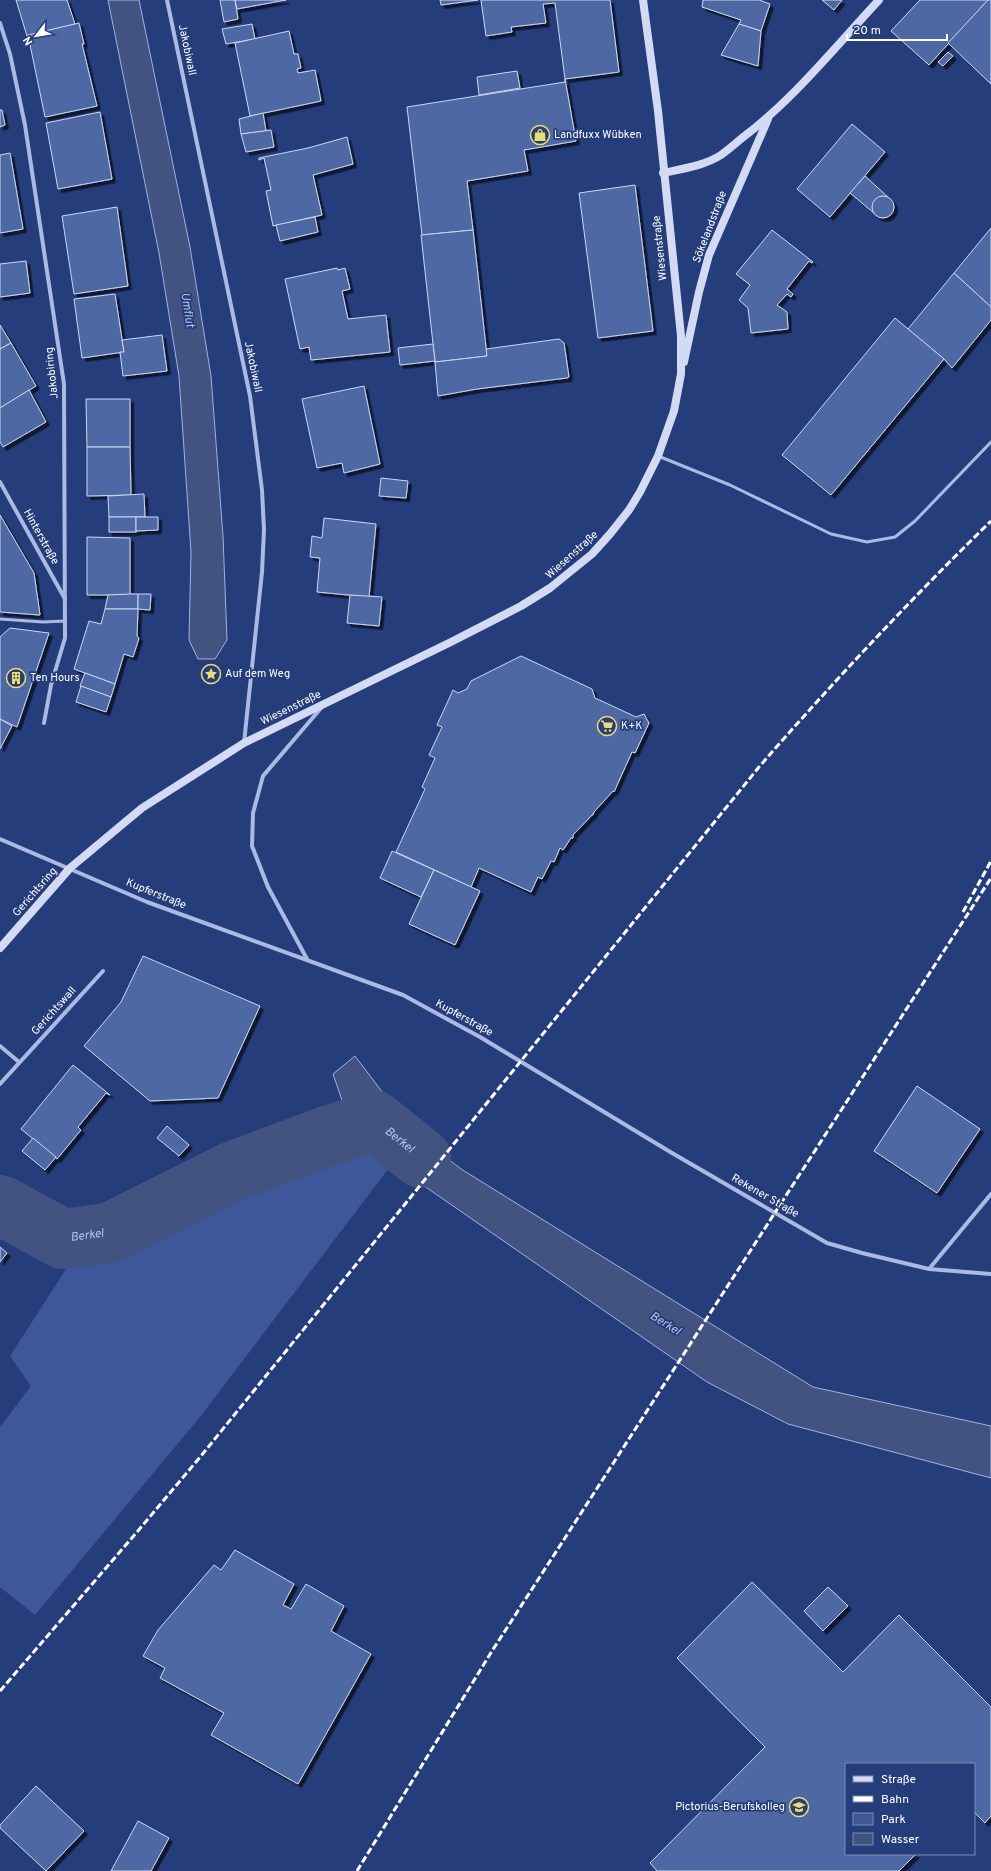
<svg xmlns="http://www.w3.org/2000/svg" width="991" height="1871" viewBox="0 0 991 1871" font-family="Overpass,sans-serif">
<defs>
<filter id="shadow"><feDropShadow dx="3.5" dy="3.5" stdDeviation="0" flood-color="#0009"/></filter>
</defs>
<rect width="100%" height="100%" fill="#263d7b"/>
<polygon fill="#3d579a" points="355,1138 392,1164 200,1417 35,1615 0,1587 0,1427 31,1386 10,1356 77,1252 155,1225 238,1184"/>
<g fill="#425381" stroke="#9eb3e4">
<polygon points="108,0 139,0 190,247 211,376 223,536 227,640 215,659 198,659 189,640 191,552 179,376 159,253"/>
<polygon points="355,1056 411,1130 461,1169 813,1387 991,1426 991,1478 788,1424 707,1382 355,1138 333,1074"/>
</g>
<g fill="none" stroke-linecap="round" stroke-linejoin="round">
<path stroke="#425381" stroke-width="60" id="s1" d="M0,1205L63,1239L109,1233L231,1172L327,1136L375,1121L421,1158"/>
</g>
<g fill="#4e67a3" stroke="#ccd7f3" filter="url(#shadow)">
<polygon points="16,0 67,0 75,24 27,36"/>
<polygon points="220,0 235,0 238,19 224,22"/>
<polygon points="235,0 286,0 237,9"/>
<polygon points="440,0 478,0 441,5"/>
<polygon points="481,0 610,0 619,72 565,79 555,3 543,4 546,23 511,27 512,32 486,36"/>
<polygon points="703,0 759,0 770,4 761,31 739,24 741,20 702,7"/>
<polygon points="822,0 842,0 834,10"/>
<polygon points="920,0 988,0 929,65 891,31"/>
<polygon points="988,0 991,0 991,84 948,43"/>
<polygon points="79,23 84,44 82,44 97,106 45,117 28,35"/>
<polygon points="252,24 255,39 226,44 222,29"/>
<polygon points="739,24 761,31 758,66 721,55"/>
<polygon points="289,31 294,54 298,54 301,68 297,69 298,73 315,70 321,101 250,116 235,43"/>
<polygon points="948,52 953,56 943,66 938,62"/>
<polygon points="517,71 520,88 479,95 477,77"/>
<polygon points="565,79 576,141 524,150 528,171 467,181 473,230 422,235 407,107 565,82"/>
<polygon points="0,110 2,110 5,125 0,127"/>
<polygon points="100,112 112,179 58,189 46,123"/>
<polygon points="263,113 266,131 241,134 239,119"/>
<polygon points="852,124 885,152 830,217 797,189"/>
<polygon points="271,130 274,147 246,152 241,134"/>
<polygon points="347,137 353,164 313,175 322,215 273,226 266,191 271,190 264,158 259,160 259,158 308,148"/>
<polygon points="10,153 23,229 0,233 0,155"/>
<polygon points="865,176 889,198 882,196 875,200 872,208 875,214 850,193"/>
<polygon points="635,185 653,331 598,338 579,193"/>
<circle cx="883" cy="207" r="11"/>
<polygon points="117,207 128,286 74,294 62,216"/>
<polygon points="315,217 318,232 280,241 276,225"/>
<polygon points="991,228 991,307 954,273"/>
<polygon points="473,230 487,356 435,362 421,235"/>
<polygon points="772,230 813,262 812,263 809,261 787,289 793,294 791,297 787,294 777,305 787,312 788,329 751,333 748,308 739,300 750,285 736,274"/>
<polygon points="26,261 30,293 0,297 0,264"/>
<polygon points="337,268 338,270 345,268 350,289 342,291 348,319 386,315 390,352 311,360 309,347 300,349 285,279"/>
<polygon points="954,273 991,307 991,320 952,368 944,359 908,329"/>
<polygon points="115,294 124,352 82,358 74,299"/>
<polygon points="895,318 944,359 831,495 782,455"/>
<polygon points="0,325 11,343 0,349"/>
<polygon points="162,335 167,371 123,376 120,352 124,352 122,340"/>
<polygon points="559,339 564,343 569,377 567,378 477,389 438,396 435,362 487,356 486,349"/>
<polygon points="11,343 36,386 0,408 0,349"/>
<polygon points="433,344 435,361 400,365 398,348"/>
<polygon points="364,386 380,464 344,473 342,463 317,468 302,399"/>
<polygon points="29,390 46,422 3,447 0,442 0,408"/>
<polygon points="86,399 130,399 130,447 87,447"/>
<polygon points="87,447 130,447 131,495 87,496"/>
<polygon points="381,478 408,481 406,498 379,496"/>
<polygon points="144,494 145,517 109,517 108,496"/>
<polygon points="0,515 34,573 40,615 0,612"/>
<rect x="109" y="517" width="27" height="15"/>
<polygon points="136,517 158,517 158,530 136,531"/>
<polygon points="324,518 376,524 369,597 317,592 320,558 310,557 312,536 322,538"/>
<polygon points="87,537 130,538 130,595 87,595"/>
<polygon points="130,594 138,594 138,609 105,609 108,595"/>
<polygon points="138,594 151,594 150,610 138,609"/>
<polygon points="350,595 382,597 379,626 347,623"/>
<polygon points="105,609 138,609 137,636 139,638 133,657 124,654 115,684 74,669 89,621 101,624"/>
<polygon points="10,628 49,633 17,727 0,719 0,637"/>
<polygon points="521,656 592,689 595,698 636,717 644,714 649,723 635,753 632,752 614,792 613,791 594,812 593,815 592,815 573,835 573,838 571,838 563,850 560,848 554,862 551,861 542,879 538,877 531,892 479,868 471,887 396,852 425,789 422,787 435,758 429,755 442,727 437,725 453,690 458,693 467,689 471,681"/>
<polygon points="85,673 115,684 111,697 80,686"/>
<polygon points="81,686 111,697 106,712 76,702"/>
<polygon points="0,719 12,726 0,749"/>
<polygon points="392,851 434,870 421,897 380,878"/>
<polygon points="434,870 480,891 455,945 409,924"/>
<polygon points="143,956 260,1006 218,1098 150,1101 84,1046 121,1002"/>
<polygon points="73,1065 110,1095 106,1093 78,1127 81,1130 57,1159 21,1129"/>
<polygon points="917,1086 980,1129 937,1193 874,1151"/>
<polygon points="167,1126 189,1145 179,1156 157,1138"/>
<polygon points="33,1138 56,1157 45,1170 22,1151"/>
<polygon points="0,1247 7,1253 0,1262"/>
<polygon points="235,1550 294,1584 283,1605 291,1609 306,1584 344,1606 331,1631 371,1654 298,1784 211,1735 224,1713 160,1678 165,1668 143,1656 158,1630 214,1565 221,1570"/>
<polygon points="752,1582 843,1672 899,1615 991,1707 991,1816 985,1823 974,1812 974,1764 846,1764 846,1854 916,1854 899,1871 657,1871 650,1863 765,1747 677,1658"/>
<polygon points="828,1587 848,1606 823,1631 804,1611"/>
<polygon points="36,1786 84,1831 46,1871 0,1828 0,1825"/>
<polygon points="138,1821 169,1838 151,1871 111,1871"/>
</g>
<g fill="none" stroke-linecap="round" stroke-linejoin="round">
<g stroke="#aabae4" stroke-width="3">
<polyline points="658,456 730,485 831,534 867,542 895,537 915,521 991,442"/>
<polyline points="0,619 43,622 65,621"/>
</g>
<g stroke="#aabae4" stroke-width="4">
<polyline points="167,0 250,396 262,490 264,530 262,572 244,743"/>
<polyline points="0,23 10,54 25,125 64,384 65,638 51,685 44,723"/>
<polyline points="0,482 65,599"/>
<polyline points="0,839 147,902 403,995 480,1037 672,1153 827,1243 862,1253 929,1269 991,1274"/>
<polyline points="307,959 268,887 252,846 253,813 263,776 321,708"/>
<polyline points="0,1046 19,1062"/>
<polyline points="0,1084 103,971"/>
<polyline points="929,1269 991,1194"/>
</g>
<g stroke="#d3dbf4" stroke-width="8">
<path d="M663,173C681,169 704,166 721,155C728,150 735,144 742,138C794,99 835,47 879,0"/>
<polyline points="684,362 699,292 709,255 768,119"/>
<polyline points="0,948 70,868 142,808 244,743 451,642 521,606 550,588 592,554 610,534 629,510 640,492 658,456 674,411 681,374 681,336 658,111 643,0"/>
</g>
<g stroke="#fff" stroke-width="3" stroke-dasharray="7 3" stroke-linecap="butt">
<polyline points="963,912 991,861"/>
<path d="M0,1691L137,1532L201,1456L759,767C833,682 910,600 991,521"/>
<polyline points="357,1871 492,1651 991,878"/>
</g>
</g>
<defs>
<symbol id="shop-ring" viewBox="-11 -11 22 22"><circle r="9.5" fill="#263d7b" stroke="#eddd6f" stroke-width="1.5"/><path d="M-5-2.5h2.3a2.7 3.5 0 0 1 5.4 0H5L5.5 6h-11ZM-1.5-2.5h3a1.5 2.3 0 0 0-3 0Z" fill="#eddd6f"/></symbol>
<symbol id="sight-ring" viewBox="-11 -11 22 22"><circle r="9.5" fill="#263d7b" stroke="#eddd6f" stroke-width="1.5"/><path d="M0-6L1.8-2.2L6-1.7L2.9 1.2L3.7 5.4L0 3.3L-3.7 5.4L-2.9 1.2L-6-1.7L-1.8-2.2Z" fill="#eddd6f"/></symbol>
<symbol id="building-ring" viewBox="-11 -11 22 22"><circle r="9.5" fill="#263d7b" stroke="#eddd6f" stroke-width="1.5"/><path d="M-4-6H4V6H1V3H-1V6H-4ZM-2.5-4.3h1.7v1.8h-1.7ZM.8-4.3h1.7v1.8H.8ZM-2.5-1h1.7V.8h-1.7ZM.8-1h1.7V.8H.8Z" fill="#eddd6f"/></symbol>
<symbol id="supermarket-ring" viewBox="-11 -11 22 22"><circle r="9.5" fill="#263d7b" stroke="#eddd6f" stroke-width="1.5"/><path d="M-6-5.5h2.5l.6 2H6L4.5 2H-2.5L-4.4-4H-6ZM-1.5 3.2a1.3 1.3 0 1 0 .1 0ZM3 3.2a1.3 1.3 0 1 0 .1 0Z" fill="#eddd6f"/></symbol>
<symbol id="school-ring" viewBox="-11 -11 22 22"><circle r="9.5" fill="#263d7b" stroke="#eddd6f" stroke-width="1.5"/><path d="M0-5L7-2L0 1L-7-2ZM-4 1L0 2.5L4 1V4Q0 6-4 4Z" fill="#eddd6f"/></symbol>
</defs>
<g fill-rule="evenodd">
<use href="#shop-ring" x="529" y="124" width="22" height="22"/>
<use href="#sight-ring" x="200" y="663" width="22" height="22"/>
<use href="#building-ring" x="5" y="667" width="22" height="22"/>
<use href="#supermarket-ring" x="596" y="715" width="22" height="22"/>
<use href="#school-ring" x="788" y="1796" width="22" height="22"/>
</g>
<g text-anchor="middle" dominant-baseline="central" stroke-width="3.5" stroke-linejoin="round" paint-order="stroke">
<g font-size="11" fill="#fff" stroke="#263d7b">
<text transform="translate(187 50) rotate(78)">Jakobiwall</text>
<text transform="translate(710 227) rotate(-69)">Sökelandstraße</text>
<text transform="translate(660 248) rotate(-96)">Wiesenstraße</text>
<text transform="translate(253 367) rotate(78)">Jakobiwall</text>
<text transform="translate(52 373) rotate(-96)">Jakobiring</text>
<text transform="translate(41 537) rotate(61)">Hinterstraße</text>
<text transform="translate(572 555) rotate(-42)">Wiesenstraße</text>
<text transform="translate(291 708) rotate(-26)">Wiesenstraße</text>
<text transform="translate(35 892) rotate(-49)">Gerichtsring</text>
<text transform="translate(156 894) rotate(22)">Kupferstraße</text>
<text transform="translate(54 1011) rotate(-48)">Gerichtswall</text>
<text transform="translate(464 1018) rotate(29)">Kupferstraße</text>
<text transform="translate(765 1196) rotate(30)">Rekener Straße</text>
</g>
<g font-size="11" fill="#fff" stroke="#263d7b" text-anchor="start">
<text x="554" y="135">Landfuxx Wübken</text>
<text x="225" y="674">Auf dem Weg</text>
<text x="30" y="678">Ten Hours</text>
<text x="621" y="726">K+K</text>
<text x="785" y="1807" text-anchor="end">Pictorius-Berufskolleg</text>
</g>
<g font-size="12" font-style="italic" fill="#b5c5ec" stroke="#263d7b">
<text transform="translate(187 310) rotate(81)">Umflut</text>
<text stroke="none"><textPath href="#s1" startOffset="438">Berkel</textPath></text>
<text stroke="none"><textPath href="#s1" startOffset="96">Berkel</textPath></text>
<text transform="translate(665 1324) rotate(32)">Berkel</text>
</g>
</g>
<rect x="845" y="1763" width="130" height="92" fill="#263d7b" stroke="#7d8bb0"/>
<rect x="853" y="1776" width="20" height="6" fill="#d3dbf4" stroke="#7d8bb0"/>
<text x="881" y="1783" font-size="12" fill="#ffffff">Straße</text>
<rect x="853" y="1796" width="20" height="6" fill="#ffffff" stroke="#7d8bb0"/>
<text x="881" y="1803" font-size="12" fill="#ffffff">Bahn</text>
<rect x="853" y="1813" width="20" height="12" fill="#3d579a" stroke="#7d8bb0"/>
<text x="881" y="1823" font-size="12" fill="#ffffff">Park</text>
<rect x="853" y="1833" width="20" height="12" fill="#425381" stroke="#7d8bb0"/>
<text x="881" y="1843" font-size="12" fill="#ffffff">Wasser</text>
<g transform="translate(36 36) rotate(239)" stroke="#263d7b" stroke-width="3" paint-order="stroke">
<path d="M0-3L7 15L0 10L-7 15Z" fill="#ffffff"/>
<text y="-6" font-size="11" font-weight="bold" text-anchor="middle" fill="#ffffff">N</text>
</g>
<path d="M847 34v6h100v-6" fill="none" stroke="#ffffff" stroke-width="2"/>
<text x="853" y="34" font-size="12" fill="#ffffff" stroke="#263d7b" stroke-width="3" paint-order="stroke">20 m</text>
</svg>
